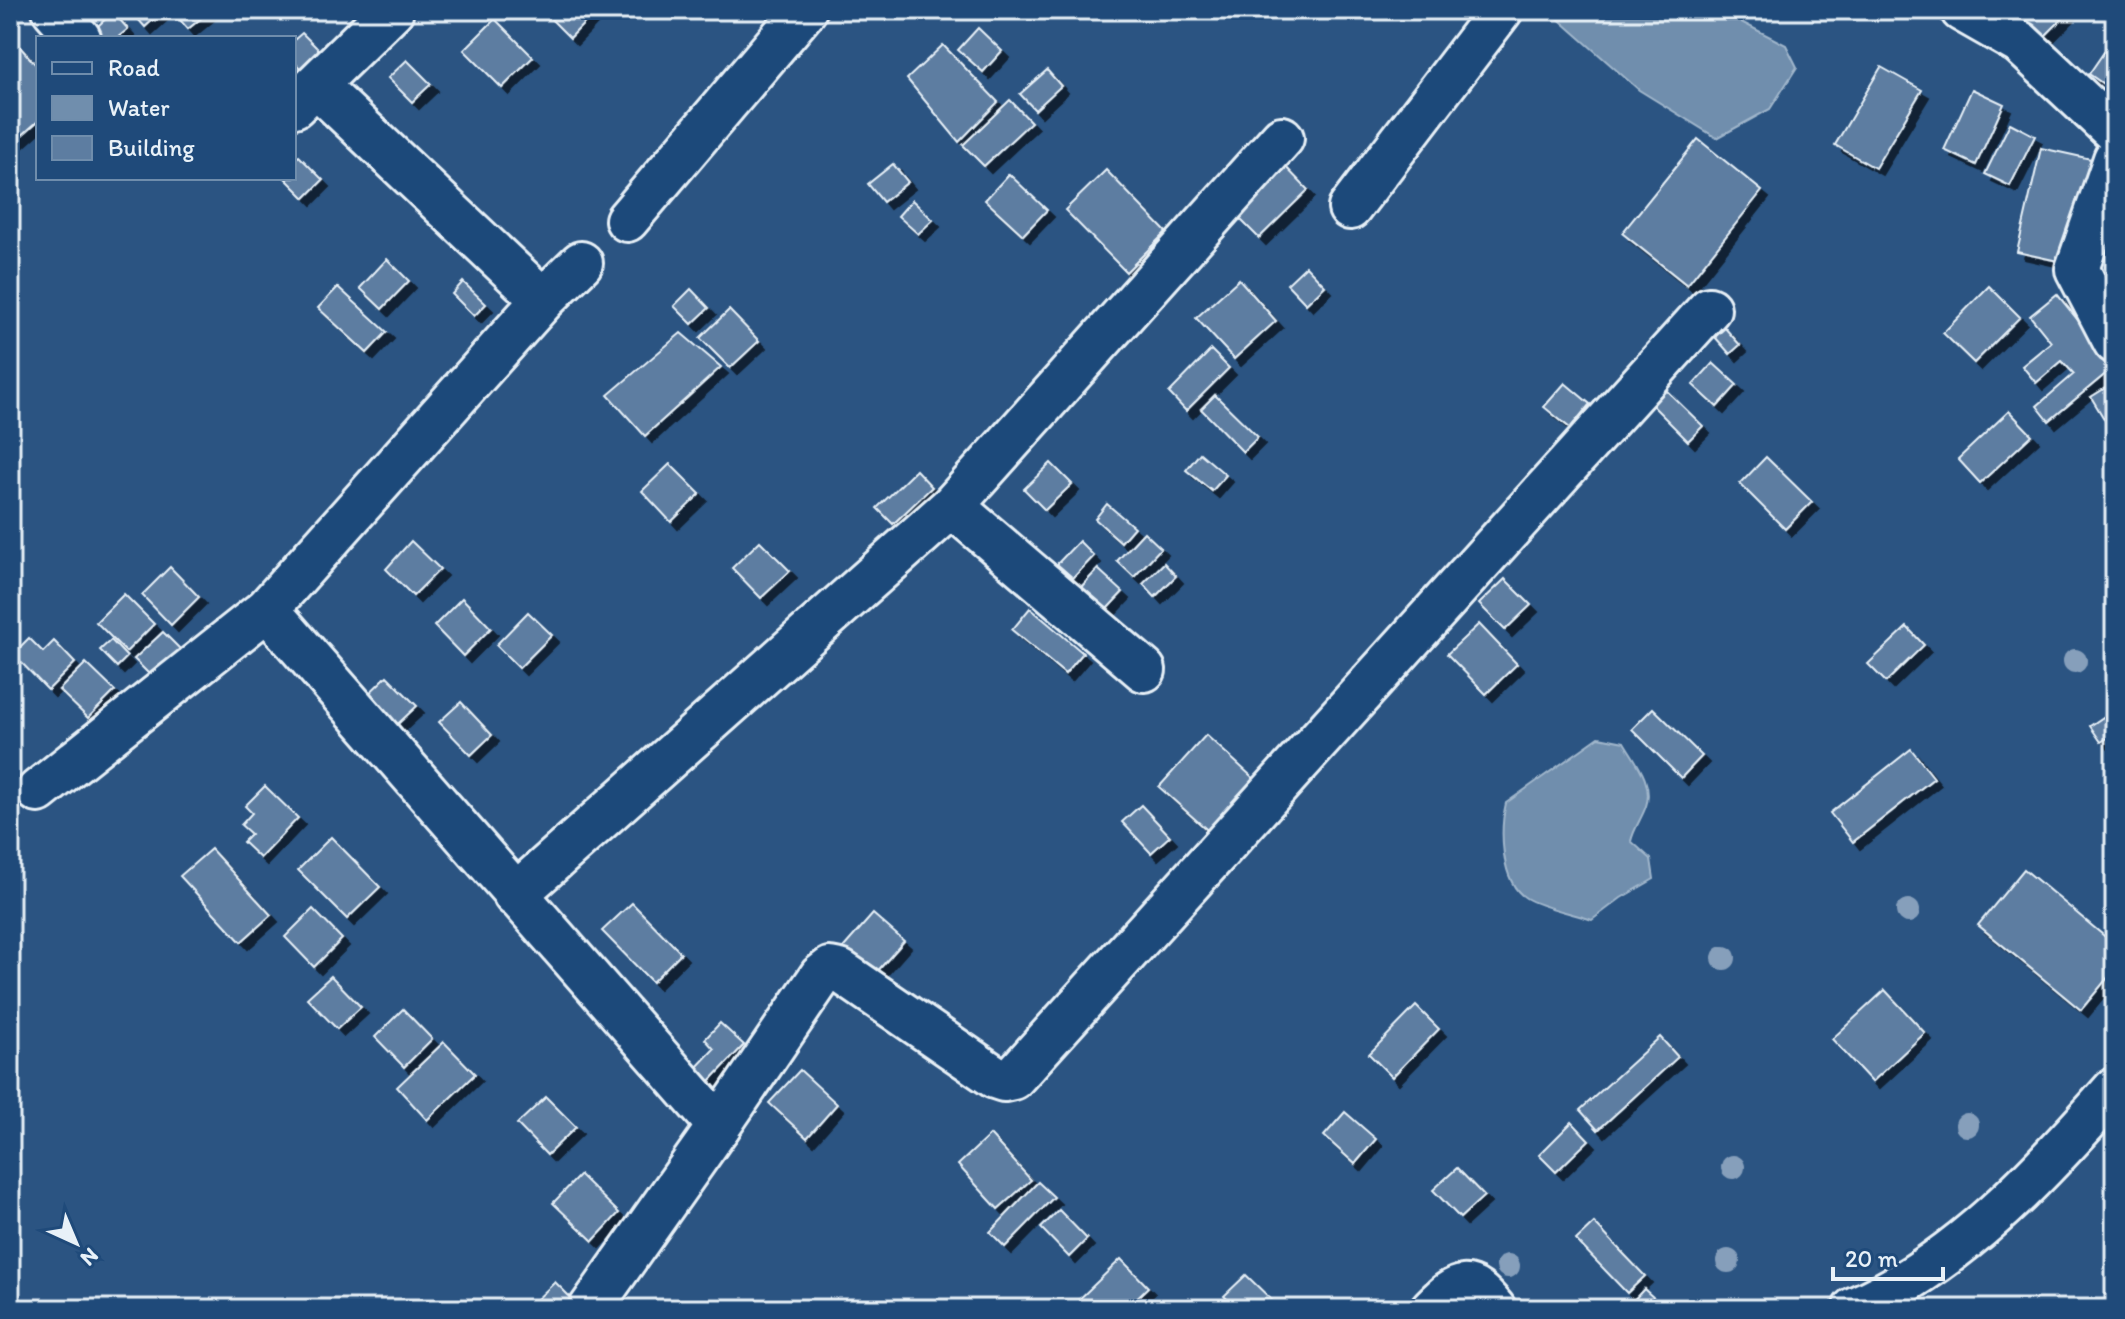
<svg xmlns="http://www.w3.org/2000/svg" width="2125" height="1319" viewBox="0 0 2125 1319" font-family="Itim,sans-serif">
<defs>
<filter id="shadow"><feDropShadow dx="7" dy="7" stdDeviation="0" flood-color="#0009"/></filter>
</defs>
<rect width="100%" height="100%" fill="#2b5482"/>
<filter id="ink" filterUnits="userSpaceOnUse"><feTurbulence type="fractalNoise" baseFrequency=".0125" numOctaves="2"/><feDisplacementMap in="SourceGraphic" scale="16" xChannelSelector="R" yChannelSelector="G"/><feConvolveMatrix kernelMatrix="1 2 1 2 8 2 1 2 1" color-interpolation-filters="sRGB"/></filter>
<g filter="url(#ink)">
<g fill="#708ead" stroke="#a0b6cb" stroke-width="2">
<polygon points="1559,10 1718,10 1786,45 1797,67 1770,109 1717,138 1639,90 1554,15"/>
<path d="M1599,737L1624,742C1635,761 1654,783 1646,806C1642,818 1634,828 1631,841L1651,859L1654,879L1621,898L1592,920C1575,914 1540,907 1526,898C1500,882 1500,829 1506,803Z"/>
</g>
<g fill="#5d7da1" stroke="#e8f1f8" stroke-width="2" filter="url(#shadow)">
<polygon points="130,10 164,10 145,27"/>
<polygon points="175,10 211,10 188,29 173,12"/>
<polygon points="542,10 597,10 570,38"/>
<polygon points="2032,10 2071,10 2043,38 2024,19"/>
<polygon points="113,12 128,29 117,38 85,38"/>
<polygon points="495,19 533,57 502,88 464,50"/>
<polygon points="978,28 1002,51 983,72 958,50"/>
<polygon points="302,33 326,57 307,75 294,62 294,40"/>
<polygon points="10,36 38,67 38,121 10,146"/>
<polygon points="2115,36 2115,92 2089,74"/>
<polygon points="943,45 998,102 959,142 907,79"/>
<polygon points="407,60 431,84 412,102 388,78"/>
<polygon points="1881,67 1922,90 1875,168 1835,145"/>
<polygon points="1047,70 1061,86 1035,110 1020,94"/>
<polygon points="1972,89 2004,104 1976,165 1944,150"/>
<polygon points="1010,100 1031,122 984,166 963,145"/>
<polygon points="2010,123 2035,136 2010,186 1985,174"/>
<polygon points="1698,139 1762,191 1687,285 1622,233"/>
<polygon points="2041,148 2091,159 2067,263 2017,252"/>
<polygon points="299,156 323,180 305,198 285,178 294,178 294,160"/>
<polygon points="1278,159 1308,190 1259,238 1229,208"/>
<polygon points="893,164 908,182 883,202 868,184"/>
<polygon points="1106,170 1166,232 1126,272 1065,210"/>
<polygon points="1009,174 1047,210 1023,235 985,200"/>
<polygon points="912,200 933,220 918,234 898,216"/>
<polygon points="387,259 409,281 382,309 360,288"/>
<polygon points="1306,266 1325,286 1306,304 1287,284"/>
<polygon points="1239,279 1276,321 1234,359 1196,318"/>
<polygon points="463,282 486,304 474,316 452,294"/>
<polygon points="1989,286 2020,317 1974,363 1943,333"/>
<polygon points="338,287 387,332 367,353 318,308"/>
<polygon points="691,289 709,308 692,324 674,306"/>
<polygon points="2057,294 2115,366 2049,421 2037,406 2074,374 2062,361 2036,383 2022,366 2051,342 2030,316"/>
<polygon points="729,310 759,341 730,368 700,338"/>
<polygon points="1725,328 1740,345 1730,354 1715,337"/>
<polygon points="681,333 721,367 645,436 608,395"/>
<polygon points="1211,350 1229,368 1186,411 1169,393"/>
<polygon points="1713,363 1737,385 1717,407 1693,385"/>
<polygon points="2115,382 2115,437 2091,397"/>
<polygon points="1565,383 1590,404 1570,428 1544,407"/>
<polygon points="1665,389 1703,426 1688,441 1651,404"/>
<polygon points="1215,395 1258,437 1243,452 1201,409"/>
<polygon points="2009,411 2032,435 1980,483 1958,459"/>
<polygon points="1200,453 1226,475 1212,491 1186,470"/>
<polygon points="1766,457 1812,502 1785,529 1740,484"/>
<polygon points="1051,463 1072,484 1045,510 1024,489"/>
<polygon points="670,464 700,494 671,522 642,491"/>
<polygon points="916,470 932,487 893,524 877,508"/>
<polygon points="1107,504 1134,527 1121,542 1095,519"/>
<polygon points="1144,532 1161,548 1134,577 1117,561"/>
<polygon points="411,541 440,569 413,596 386,569"/>
<polygon points="760,541 790,571 761,598 732,568"/>
<polygon points="1079,541 1094,556 1073,578 1057,564"/>
<polygon points="1164,563 1176,576 1155,597 1143,584"/>
<polygon points="170,567 199,597 171,625 142,595"/>
<polygon points="1098,569 1123,592 1106,610 1081,587"/>
<polygon points="1505,579 1531,605 1505,630 1479,604"/>
<polygon points="124,594 154,624 126,652 96,622"/>
<polygon points="462,598 491,628 463,656 434,626"/>
<polygon points="1030,608 1083,653 1065,674 1012,630"/>
<polygon points="528,612 552,635 519,668 496,645"/>
<polygon points="1479,624 1517,664 1486,694 1447,654"/>
<polygon points="1907,627 1924,645 1886,682 1868,664"/>
<polygon points="163,632 193,662 164,689 134,659"/>
<polygon points="29,638 43,652 54,641 75,663 48,690 13,654"/>
<polygon points="111,640 127,657 117,667 100,650"/>
<polygon points="86,663 115,691 88,718 59,690"/>
<polygon points="387,676 417,706 388,733 359,703"/>
<polygon points="461,702 492,735 471,755 439,722"/>
<polygon points="1653,708 1702,756 1681,778 1632,729"/>
<polygon points="2115,709 2115,733 2101,742 2090,726"/>
<polygon points="1206,735 1260,784 1214,836 1159,787"/>
<polygon points="1911,749 1934,778 1853,842 1830,813"/>
<polygon points="265,786 298,818 260,858 243,842 251,834 241,825 252,813 245,806"/>
<polygon points="1141,805 1170,836 1151,853 1122,822"/>
<polygon points="331,837 380,887 347,919 298,870"/>
<polygon points="211,849 271,915 241,942 180,876"/>
<polygon points="2024,869 2115,945 2115,969 2081,1010 1978,925"/>
<polygon points="632,903 681,953 652,982 602,931"/>
<polygon points="313,909 342,939 314,967 285,937"/>
<polygon points="873,914 904,941 868,982 837,955"/>
<polygon points="331,976 361,1007 337,1029 307,998"/>
<polygon points="1885,990 1925,1033 1872,1082 1832,1039"/>
<polygon points="1416,1006 1439,1029 1392,1077 1369,1054"/>
<polygon points="403,1009 432,1039 404,1067 375,1037"/>
<polygon points="720,1023 744,1045 708,1083 694,1070 714,1049 705,1039"/>
<polygon points="1660,1037 1678,1057 1598,1130 1580,1110"/>
<polygon points="444,1042 475,1074 427,1120 397,1087"/>
<polygon points="800,1070 837,1104 807,1138 769,1103"/>
<polygon points="546,1097 576,1127 547,1155 517,1124"/>
<polygon points="1345,1112 1376,1139 1355,1164 1324,1136"/>
<polygon points="1572,1122 1589,1140 1556,1172 1539,1155"/>
<polygon points="990,1135 1031,1180 998,1209 958,1165"/>
<polygon points="1457,1168 1484,1196 1460,1218 1433,1190"/>
<polygon points="580,1175 619,1213 593,1241 553,1203"/>
<polygon points="1038,1182 1054,1197 1005,1247 990,1232"/>
<polygon points="1059,1210 1087,1239 1069,1257 1041,1228"/>
<polygon points="1594,1223 1645,1276 1627,1293 1576,1240"/>
<polygon points="1121,1259 1148,1287 1125,1309 1069,1309"/>
<polygon points="1246,1275 1279,1307 1276,1309 1237,1309 1224,1296"/>
<polygon points="555,1282 579,1306 575,1309 527,1309"/>
<polygon points="1644,1289 1666,1309 1637,1309 1631,1303"/>
</g>
<g fill="none" stroke-linecap="round" stroke-linejoin="round">
<defs>
<g id="minor">
<polyline points="54,10 79,38"/>
<polyline points="1962,10 2020,43 2115,132"/>
<polyline points="316,85 543,300"/>
<polyline points="294,106 392,10"/>
<polyline points="2115,159 2077,269 2115,342"/>
<polyline points="1350,208 1501,10"/>
<polyline points="627,220 805,10"/>
<polyline points="952,506 1144,670"/>
<polyline points="267,609 719,1126"/>
<polyline points="38,791 267,609 543,300 581,263"/>
<polyline points="515,895 952,506 1282,138"/>
<polyline points="590,1309 719,1126 821,976 830,969 840,971 995,1077 1004,1080 1013,1078 1709,309"/>
<path d="M1432,1309C1459,1282 1468,1277 1494,1309"/>
<path d="M1854,1309C1959,1262 2040,1174 2115,1089"/>
</g>
</defs>
<use href="#minor" stroke="#e8f1f8" stroke-width="48"/>
<use href="#minor" stroke="#1f4a7a" stroke-width="42"/>
</g>
<g fill="#869fbb">
<circle cx="2075" cy="661" r="12"/>
<circle cx="1908" cy="911" r="12"/>
<circle cx="1724" cy="958" r="12"/>
<circle cx="1967" cy="1125" r="12"/>
<circle cx="1733" cy="1167" r="12"/>
<circle cx="1728" cy="1261" r="12"/>
<circle cx="1508" cy="1266" r="12"/>
</g>
</g>
<rect width="2125" height="1319" fill="none" stroke="#1f4a7a" stroke-width="40"/>
<rect x="20" y="20" width="2085" height="1279" fill="none" stroke="#e8f1f8" stroke-width="3" filter="url(#ink)"/>
<rect x="36" y="36" width="260" height="144" fill="#1f4a7a" stroke="#6f8dac" stroke-width="2"/>
<rect x="52" y="62" width="40" height="12" fill="#1f4a7a" stroke="#6f8dac" stroke-width="2"/>
<text x="108" y="76" font-size="24" fill="#e8f1f8">Road</text>
<rect x="52" y="96" width="40" height="24" fill="#708ead" stroke="#6f8dac" stroke-width="2"/>
<text x="108" y="116" font-size="24" fill="#e8f1f8">Water</text>
<rect x="52" y="136" width="40" height="24" fill="#5d7da1" stroke="#6f8dac" stroke-width="2"/>
<text x="108" y="156" font-size="24" fill="#e8f1f8">Building</text>
<g transform="translate(76 1243) rotate(136)" stroke="#1f4a7a" stroke-width="6" paint-order="stroke">
<path d="M0-6L14 30L0 20L-14 30Z" fill="#e8f1f8"/>
<text y="-12" font-size="22" font-weight="bold" text-anchor="middle" fill="#e8f1f8">N</text>
</g>
<path d="M1833 1267v12h110v-12" fill="none" stroke="#e8f1f8" stroke-width="4"/>
<text x="1845" y="1267" font-size="24" fill="#e8f1f8" stroke="#1f4a7a" stroke-width="6" paint-order="stroke">20 m</text>
</svg>
